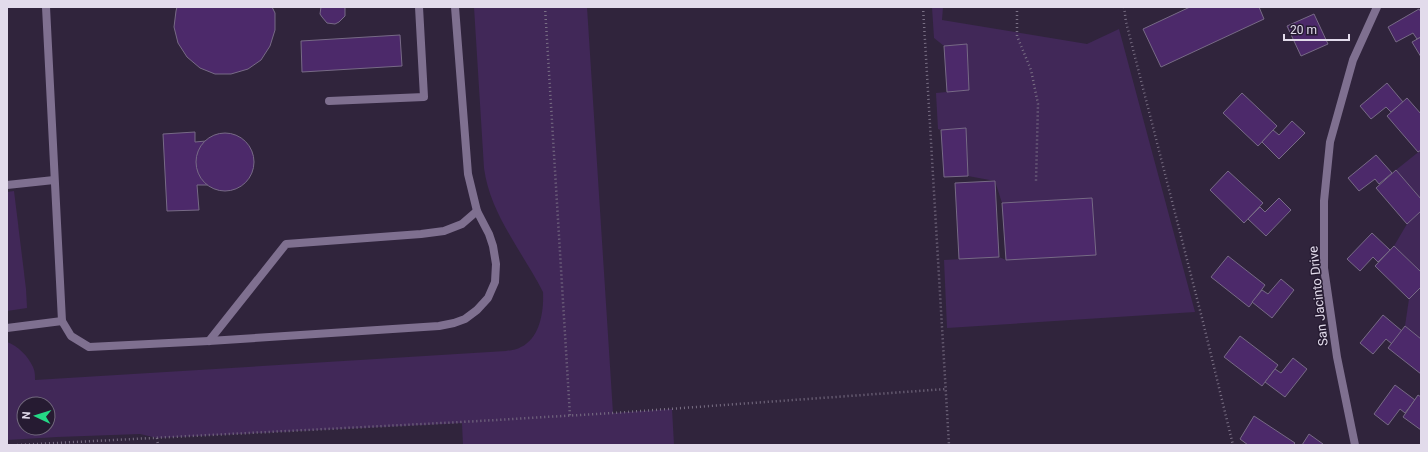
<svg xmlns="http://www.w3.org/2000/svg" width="1428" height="452" viewBox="0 0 1428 452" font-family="Roboto,sans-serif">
<rect width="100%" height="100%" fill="#30243c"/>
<g fill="#412858" fill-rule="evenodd">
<path d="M474,7H587L613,413L672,409L674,445H463L462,423L157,438L140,434L57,437L7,440V342C18,346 28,356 33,367C35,371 35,376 35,380L506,351C511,350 517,350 521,347C540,338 544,311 543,292C522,251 490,214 484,168ZM24,404H48V428H24Z"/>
<polygon points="932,7 943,7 942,20 1087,44 1119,29 1195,312 947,328 944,260 999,257 1006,260 1096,255 1092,198 1002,203 995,181 968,176 966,129 941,130 938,129 936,93 969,90 967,44 944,46 934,38"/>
<polygon points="1421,150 1421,199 1396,170"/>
<polygon points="14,191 26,289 27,308 7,311 7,192"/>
<polygon points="1421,211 1421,272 1394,246 1407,224"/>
<polygon points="1421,287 1421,339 1405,326 1409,299"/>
</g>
<g fill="#4c296a" stroke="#776a86">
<polygon points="177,7 272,7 275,13 275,30 270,46 261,60 248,69 231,74 215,74 200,68 187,57 178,43 174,27 176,11"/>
<polygon points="321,7 345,7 345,16 339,22 335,24 327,23 322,17 320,14"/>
<polygon points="1190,7 1259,7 1264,19 1161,67 1143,29"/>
<polygon points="1419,9 1421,12 1421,37 1417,39 1413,33 1396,42 1388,27"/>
<polygon points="1314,14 1328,44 1301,56 1287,26"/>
<polygon points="400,35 402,66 302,72 301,41"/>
<polygon points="1421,37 1421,57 1412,42"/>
<polygon points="967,44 969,90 947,92 944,46"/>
<polygon points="1387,83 1403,102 1391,112 1386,107 1371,119 1360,106"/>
<polygon points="1242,93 1277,126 1258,146 1223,113"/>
<polygon points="1407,98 1421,114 1421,150 1418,152 1387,116"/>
<polygon points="1292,121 1305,133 1279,159 1262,142 1273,130 1279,135"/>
<polygon points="966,128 968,176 944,177 941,130"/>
<polygon points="195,132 195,142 206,141 203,144 198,154 197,165 200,175 208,185 197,185 199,210 167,211 163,134"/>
<circle cx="225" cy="162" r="29"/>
<polygon points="1376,155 1392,173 1379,184 1375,179 1359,191 1348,178"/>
<polygon points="1396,170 1421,199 1421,211 1407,224 1376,188"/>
<polygon points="1228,171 1263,203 1244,223 1210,190"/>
<polygon points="995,181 999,257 959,259 955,183"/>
<polygon points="1092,198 1096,255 1006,260 1002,203"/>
<polygon points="1279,198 1291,210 1266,236 1248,219 1260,207 1265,212"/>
<polygon points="1372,233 1390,250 1378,262 1373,257 1360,271 1347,259"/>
<polygon points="1394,246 1421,272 1421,287 1409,299 1375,266"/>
<polygon points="1228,256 1265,285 1249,307 1211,277"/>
<polygon points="1281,279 1294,290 1272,318 1252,302 1262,290 1268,294"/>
<polygon points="1383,315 1402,331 1392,344 1386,339 1373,354 1360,343"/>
<polygon points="1405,326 1421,339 1421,374 1388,348"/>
<polygon points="1240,336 1278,365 1262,386 1224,357"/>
<polygon points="1293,358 1307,369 1285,397 1265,382 1275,369 1281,373"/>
<polygon points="1395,385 1415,400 1405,413 1400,409 1388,425 1374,414"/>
<polygon points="1418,395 1421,397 1421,430 1403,417"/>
<polygon points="1254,416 1295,443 1293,445 1248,445 1240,439"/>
<polygon points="1309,434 1323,444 1323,445 1302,445"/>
</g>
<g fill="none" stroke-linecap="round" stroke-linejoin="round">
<g stroke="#7a7085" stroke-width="2.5" stroke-dasharray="1 3" stroke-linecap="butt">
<polyline points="545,7 570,416"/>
<polyline points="923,7 949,445"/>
<polyline points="1017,7 1017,36 1031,70 1038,104 1036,181"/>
<polyline points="1124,7 1126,22 1203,322 1233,445"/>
<polyline points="157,438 158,445"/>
<polyline points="17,445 462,422 613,413 946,389"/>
</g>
<g stroke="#7f7090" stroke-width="8">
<polyline points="329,101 424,97 419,7"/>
<polyline points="7,185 54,180"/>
<polyline points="62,321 71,336 89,347 209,341 439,326 454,323 465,319 477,310 488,298 495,282 496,264 493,246 489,234 477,211 468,174 455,7"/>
<polyline points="7,328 62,321 46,7"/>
<polyline points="209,341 286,244 421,234 444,231 462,224 477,211"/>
</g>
<polyline stroke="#7f7090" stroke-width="8" points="1355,445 1337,357 1324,268 1324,201 1330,142 1353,60 1377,7"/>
</g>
<g text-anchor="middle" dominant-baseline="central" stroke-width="3" stroke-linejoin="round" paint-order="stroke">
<g font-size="13" fill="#e2dbeb" stroke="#261b32">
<text transform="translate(1318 296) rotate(-96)">San Jacinto Drive</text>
</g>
</g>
<rect width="1428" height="452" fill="none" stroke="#e2dbeb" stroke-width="16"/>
<g transform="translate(36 416) rotate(274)"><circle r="19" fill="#261b32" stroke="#71687c"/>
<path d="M0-3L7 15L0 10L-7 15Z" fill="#25d886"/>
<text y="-6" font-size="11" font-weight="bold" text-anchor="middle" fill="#e2dbeb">N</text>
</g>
<path d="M1284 34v6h65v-6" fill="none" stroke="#e2dbeb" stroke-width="2"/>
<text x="1290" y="34" font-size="12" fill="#e2dbeb" stroke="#261b32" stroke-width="3" paint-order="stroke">20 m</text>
</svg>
